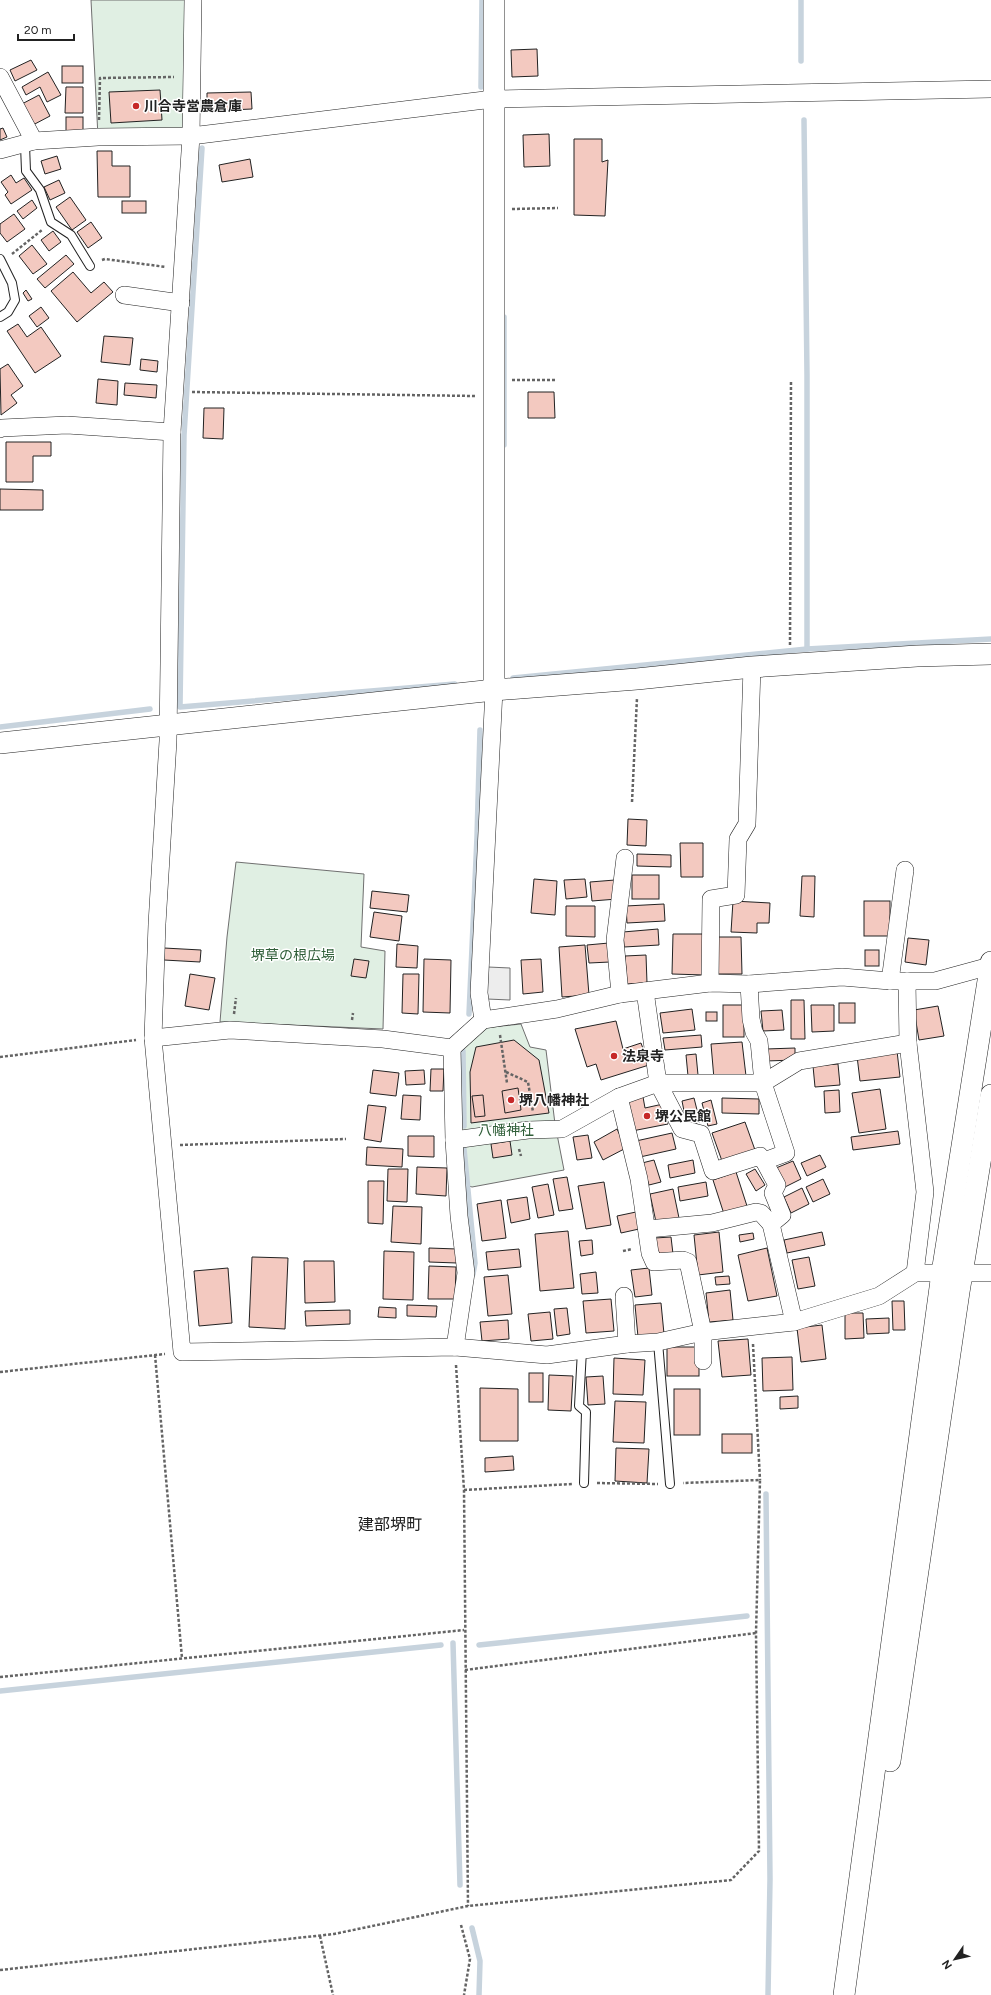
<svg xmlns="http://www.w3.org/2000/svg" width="991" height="1995" viewBox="0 0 991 1995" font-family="Figtree,'Noto Sans JP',sans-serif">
<rect width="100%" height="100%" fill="#fff"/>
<g fill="#e0efe3" stroke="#6f6f6f">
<polygon points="91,0 193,0 191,136 98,137"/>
<polygon points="236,862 364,874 361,947 385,951 383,1029 220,1022 227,937"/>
<polygon points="521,1024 530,1047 546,1050 555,1124 564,1170 472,1187 461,1183 457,1050 483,1028"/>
</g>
<polygon fill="#ededed" stroke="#6f6f6f" points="488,967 510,968 510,1000 487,999"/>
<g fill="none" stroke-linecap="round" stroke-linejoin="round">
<g stroke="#c7d3dd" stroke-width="5.5">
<polyline points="801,0 801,61"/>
<polyline points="481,87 482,0"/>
<polyline points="804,120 807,375 807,649"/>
<polyline points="202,148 184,435 180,707 455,684"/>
<polyline points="504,317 504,445"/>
<polyline points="513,678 807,649 991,639"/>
<polyline points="0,727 150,709"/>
<polyline points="469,1014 477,837 480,730"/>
<polyline points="463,1051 464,1126"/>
<polyline points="464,1149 475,1263 473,1274"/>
<polyline points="766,1494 770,1879 768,1995"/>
<polyline points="453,1643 460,1885"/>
<polyline points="479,1645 747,1616"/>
<polyline points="0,1691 441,1645"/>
<polyline points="472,1928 480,1961 479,1995"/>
</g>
</g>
<g fill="#f3c9c0" stroke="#222">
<polygon points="537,49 538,76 512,77 511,50"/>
<polygon points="31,60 37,70 15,81 10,70"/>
<rect x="62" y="66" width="21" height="17"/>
<polygon points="48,72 61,95 47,102 40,87 26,95 22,87"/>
<polygon points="66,87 83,87 83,113 65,113"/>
<polygon points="160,90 162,120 111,123 109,92"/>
<polygon points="251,92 252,109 207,111 207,93"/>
<polygon points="39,95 50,116 31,126 20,105"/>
<rect x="66" y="117" width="17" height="14"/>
<polygon points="3,128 7,137 0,140 0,129"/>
<polygon points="549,134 550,166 524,167 523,135"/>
<polygon points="574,139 602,139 602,162 608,160 605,216 574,215"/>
<polygon points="97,151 112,151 112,166 130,166 130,197 98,197"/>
<polygon points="57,156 61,169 45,174 41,161"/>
<polygon points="250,159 253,177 222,182 219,165"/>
<polygon points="11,175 16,183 24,178 32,190 11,204 5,195 8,192 1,182"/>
<polygon points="59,180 65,193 50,200 44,187"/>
<polygon points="70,197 86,220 72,230 56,207"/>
<polygon points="32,200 37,208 23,219 17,211"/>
<rect x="122" y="201" width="24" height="12"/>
<polygon points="14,214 25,229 7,242 0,233 0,224"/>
<polygon points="91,222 102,238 88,248 77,232"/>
<polygon points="53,231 61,242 49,251 41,240"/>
<polygon points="32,245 47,264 33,274 19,256"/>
<polygon points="66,255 74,264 45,288 37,279"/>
<polygon points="73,272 91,293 104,282 113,292 77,322 51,291"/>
<polygon points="26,290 32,299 28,301 23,293"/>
<polygon points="41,307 49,318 37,327 29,316"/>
<polygon points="18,324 27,337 41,327 61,356 35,373 7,331"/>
<polygon points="104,336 133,338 130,365 101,362"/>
<polygon points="141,359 158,361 157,372 140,370"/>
<polygon points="8,364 23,386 11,395 17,403 1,415 0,369"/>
<polygon points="98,379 118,381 117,405 96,403"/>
<polygon points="125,383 157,385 156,398 124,395"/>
<polygon points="528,392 554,392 555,418 528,418"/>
<polygon points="204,408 224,408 223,439 203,438"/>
<polygon points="6,442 51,442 51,456 33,456 33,482 6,482"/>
<polygon points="0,489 43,490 43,510 0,510"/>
<polygon points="628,819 647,820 646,846 627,845"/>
<polygon points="680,843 703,843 703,877 681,877"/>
<polygon points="637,854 671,855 671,867 637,866"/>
<rect x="632" y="875" width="27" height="24"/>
<polygon points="802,876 815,876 814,917 800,916"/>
<polygon points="534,879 557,881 555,915 531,913"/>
<polygon points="585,879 587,897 566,899 564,880"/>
<polygon points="615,880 617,899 592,901 590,882"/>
<polygon points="372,891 409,895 407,912 370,908"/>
<polygon points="733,901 770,903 769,923 757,923 757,933 731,932"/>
<rect x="864" y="901" width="26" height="35"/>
<polygon points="664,904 665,921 627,923 626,906"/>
<polygon points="566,906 595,906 595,937 566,936"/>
<polygon points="374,912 402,916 399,941 370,937"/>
<polygon points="658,929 659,945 624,947 623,932"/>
<polygon points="673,934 705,934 705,975 672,974"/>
<polygon points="717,937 741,937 742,974 717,974"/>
<polygon points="908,938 929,940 926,965 905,962"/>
<polygon points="609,943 610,962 589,963 587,945"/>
<polygon points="397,944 418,946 417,968 396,967"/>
<polygon points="585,945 589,995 562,997 559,947"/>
<polygon points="164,948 201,950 200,962 164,960"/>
<rect x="865" y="950" width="14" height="16"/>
<polygon points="646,955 647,983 627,984 625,956"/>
<polygon points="354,959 369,961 366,978 351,976"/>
<polygon points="424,959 451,960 450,1013 423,1012"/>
<polygon points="541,959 543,992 523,994 521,960"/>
<polygon points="190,974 215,978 209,1010 185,1006"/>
<polygon points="403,974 419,974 418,1014 402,1013"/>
<polygon points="791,1000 804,1000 805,1039 791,1039"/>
<rect x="839" y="1003" width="16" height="20"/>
<rect x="723" y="1005" width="21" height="32"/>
<polygon points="811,1005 834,1005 834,1031 812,1032"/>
<polygon points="938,1006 944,1036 919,1040 914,1010"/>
<polygon points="692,1009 695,1030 663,1033 660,1013"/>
<polygon points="782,1010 784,1030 763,1031 761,1011"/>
<rect x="706" y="1012" width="11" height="9"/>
<polygon points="616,1021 623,1049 641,1043 649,1065 601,1080 596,1064 587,1067 575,1029"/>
<polygon points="701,1035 702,1047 665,1050 663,1038"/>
<polygon points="514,1040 539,1060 549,1113 471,1123 470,1072 476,1047"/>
<polygon points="742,1042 746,1076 714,1079 711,1044"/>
<polygon points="795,1048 795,1060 766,1061 766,1049"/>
<polygon points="897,1051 900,1077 860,1081 857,1056"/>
<polygon points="696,1054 698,1075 688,1076 686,1055"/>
<polygon points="838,1064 840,1085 815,1087 813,1066"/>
<polygon points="431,1069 444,1069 443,1091 430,1091"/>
<polygon points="373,1070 399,1073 396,1096 370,1093"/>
<polygon points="424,1070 425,1084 406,1085 405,1071"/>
<polygon points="518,1088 521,1110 505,1113 502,1091"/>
<polygon points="880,1089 886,1129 859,1133 852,1093"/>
<polygon points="839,1090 840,1112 825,1113 824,1091"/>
<polygon points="403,1095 421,1096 420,1120 401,1119"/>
<polygon points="483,1095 485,1116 475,1117 472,1096"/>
<polygon points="643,1097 645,1108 663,1104 668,1124 632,1131 625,1101"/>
<polygon points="694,1098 700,1122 687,1126 682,1101"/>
<polygon points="722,1098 759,1099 759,1114 722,1113"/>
<polygon points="711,1100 717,1124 708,1126 702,1103"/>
<polygon points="368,1105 386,1107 381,1142 364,1139"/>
<polygon points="745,1122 755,1150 722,1161 712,1133"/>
<polygon points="617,1129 626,1148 603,1160 594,1142"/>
<polygon points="898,1131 900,1144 853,1150 851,1137"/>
<polygon points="672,1133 676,1149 640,1157 636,1141"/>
<polygon points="588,1135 592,1158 577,1160 573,1137"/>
<polygon points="408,1136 434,1136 434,1157 408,1156"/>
<polygon points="510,1141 512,1155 493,1158 491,1144"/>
<polygon points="367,1147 403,1149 402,1167 366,1165"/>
<polygon points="820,1155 826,1167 807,1176 801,1163"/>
<polygon points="654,1160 661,1182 649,1185 642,1163"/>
<polygon points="693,1160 695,1173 670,1178 668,1165"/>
<polygon points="793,1161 801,1179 785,1187 776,1168"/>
<polygon points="417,1167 447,1168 446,1196 416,1194"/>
<polygon points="388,1169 408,1169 407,1202 387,1201"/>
<polygon points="755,1169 765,1185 756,1191 746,1174"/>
<polygon points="736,1172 747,1206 724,1214 713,1180"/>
<polygon points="567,1177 573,1209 559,1211 553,1179"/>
<polygon points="823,1179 830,1194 813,1202 806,1187"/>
<polygon points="368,1181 384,1181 383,1224 368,1223"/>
<polygon points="604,1182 611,1225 586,1229 578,1186"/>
<polygon points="706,1182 708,1196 680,1201 678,1187"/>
<polygon points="548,1184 554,1215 538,1218 532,1187"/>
<polygon points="802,1188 809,1204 791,1213 784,1197"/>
<polygon points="673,1189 679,1218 656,1222 650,1194"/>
<polygon points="527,1197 530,1219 511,1223 507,1200"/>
<polygon points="501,1200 506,1238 482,1241 477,1204"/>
<polygon points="393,1206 422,1207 421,1244 391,1242"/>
<polygon points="636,1212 639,1229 621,1233 617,1216"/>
<polygon points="568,1231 574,1288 540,1291 535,1234"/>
<polygon points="719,1232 723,1272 698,1275 694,1235"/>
<polygon points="822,1232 825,1245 787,1253 784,1240"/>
<polygon points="753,1233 754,1239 740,1242 739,1235"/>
<polygon points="671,1237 673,1254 657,1256 655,1238"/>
<polygon points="592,1240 593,1254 581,1256 579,1241"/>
<polygon points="429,1248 457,1249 457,1263 429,1262"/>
<polygon points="767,1248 777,1296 748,1301 738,1255"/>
<polygon points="519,1249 521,1267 488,1270 486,1252"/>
<polygon points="384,1251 414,1252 413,1300 383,1299"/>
<polygon points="252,1257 288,1258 285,1329 249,1327"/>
<polygon points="809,1257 815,1286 798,1289 792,1260"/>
<polygon points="304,1261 334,1261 335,1302 305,1303"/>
<polygon points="429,1266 456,1267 455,1299 428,1299"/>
<polygon points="228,1268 232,1323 199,1326 194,1271"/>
<polygon points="649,1268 652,1295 635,1297 631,1270"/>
<polygon points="596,1272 598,1293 582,1294 580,1274"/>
<polygon points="508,1275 512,1314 488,1316 484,1277"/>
<polygon points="729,1276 730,1284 716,1285 715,1277"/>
<polygon points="730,1290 733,1320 709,1322 706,1293"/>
<polygon points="611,1299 614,1331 586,1333 583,1301"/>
<polygon points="892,1301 904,1301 905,1330 893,1330"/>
<polygon points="661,1303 664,1334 638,1337 635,1305"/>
<polygon points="407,1305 437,1306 436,1317 407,1316"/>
<polygon points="379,1307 396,1308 396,1318 378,1317"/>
<polygon points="567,1308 570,1334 557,1336 554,1309"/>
<polygon points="350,1310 350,1324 306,1326 305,1311"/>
<polygon points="550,1312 553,1339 531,1341 528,1314"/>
<polygon points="845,1313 863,1313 864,1338 845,1339"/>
<polygon points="889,1318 889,1333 867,1334 866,1319"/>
<polygon points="508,1320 509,1339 482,1341 480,1322"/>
<polygon points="822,1325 826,1359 801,1362 797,1328"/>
<polygon points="748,1339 751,1375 722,1377 718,1341"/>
<rect x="667" y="1347" width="32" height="29"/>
<polygon points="792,1357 793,1390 763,1391 762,1358"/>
<polygon points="614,1358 645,1360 643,1395 613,1394"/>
<rect x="529" y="1373" width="14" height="29"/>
<polygon points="549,1375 573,1376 571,1411 548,1410"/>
<polygon points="603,1376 605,1404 588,1405 586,1377"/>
<polygon points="480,1388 518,1389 518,1441 480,1441"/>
<rect x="674" y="1389" width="26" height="46"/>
<polygon points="798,1396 798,1408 780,1409 780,1397"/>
<polygon points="615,1401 646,1402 644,1443 613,1442"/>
<rect x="722" y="1434" width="30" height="19"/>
<polygon points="616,1448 649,1449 647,1483 615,1481"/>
<polygon points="513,1456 514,1470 485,1472 485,1458"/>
</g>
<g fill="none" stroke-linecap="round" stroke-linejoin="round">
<defs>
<g id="service">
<polyline points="25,145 26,171 40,190 51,222 71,235 90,266"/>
<polyline points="0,259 12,283 15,300 8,312 0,317"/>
<polyline points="658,1342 670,1484"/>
<polyline points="582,1350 579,1406 586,1412 584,1483"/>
</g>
<g id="minor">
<polyline points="193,0 191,136 172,432 168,741 157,924 153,1038 182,1352 455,1347 547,1355 627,1344 658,1342 703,1332 794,1322 879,1296 915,1273 991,1273"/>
<polyline points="0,77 34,141"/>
<polyline points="0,150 34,141 98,137 191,136 493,99 991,89"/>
<polyline points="124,295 181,303"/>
<polyline points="0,429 2,428 67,425 172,432"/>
<polyline points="890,981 905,870"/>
<polyline points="907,981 908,1043 925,1192 915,1273"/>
<polyline points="710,983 711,899 736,895 738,839 747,824 752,667"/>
<polyline points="645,991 658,1083 682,1129 701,1134 713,1171 760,1156 764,1161 786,1153 763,1083 759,1041 754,1032 751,1019 749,984"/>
<polyline points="620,994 615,940 625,858"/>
<polyline points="483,1020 479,993 494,690"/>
<polyline points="153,1038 230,1030 383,1039 452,1048 483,1020 557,1009 620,994 710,983 749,984 842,977 890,981 935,981 990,966"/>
<polyline points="452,1048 454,1140 459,1216 466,1273 455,1347"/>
<polyline points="619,1097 639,1179 650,1253 654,1262 683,1260 688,1262 703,1332 703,1361"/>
<polyline points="454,1140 528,1130 562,1129 619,1097 658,1083 763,1083 799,1061 908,1043"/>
<polyline points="771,1224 794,1322"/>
<polyline points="648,1229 712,1223 756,1212 761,1213 771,1224 782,1215 773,1193 777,1185 764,1161"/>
<polyline points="624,1296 627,1344"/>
</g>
<g id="tertiary">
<polyline points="494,0 494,690"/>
<polyline points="0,743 494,690 637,679 752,667 917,656 991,654"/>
<polyline points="890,1761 959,1292 991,1095"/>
<polyline points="844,1995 942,1273 991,962"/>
</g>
</defs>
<use href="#service" stroke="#222" stroke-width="10"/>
<use href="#minor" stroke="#222" stroke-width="18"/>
<use href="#tertiary" stroke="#222" stroke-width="22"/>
<g stroke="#646464" stroke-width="2.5" stroke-dasharray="3 2" stroke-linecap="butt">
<polyline points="99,120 100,78 174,77"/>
<polyline points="512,209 558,208"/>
<polyline points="12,254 42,230"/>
<polyline points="102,260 105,259 166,267"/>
<polyline points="512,380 555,380"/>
<polyline points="192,392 475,396"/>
<polyline points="790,645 791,380"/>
<polyline points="632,802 637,698"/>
<polyline points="234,1014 236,998"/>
<polyline points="352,1020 353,1013"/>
<polyline points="500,1035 507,1083"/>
<polyline points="0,1057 136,1040"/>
<polyline points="506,1072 528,1082 533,1112"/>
<polyline points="180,1145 346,1139"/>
<polyline points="519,1149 521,1156"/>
<polyline points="623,1251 632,1249"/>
<polyline points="753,1344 760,1480"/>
<polyline points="155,1355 182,1658"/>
<polyline points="456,1365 464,1490 468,1906"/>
<polyline points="0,1372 165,1354"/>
<polyline points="597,1483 658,1484"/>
<polyline points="464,1490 572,1484"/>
<polyline points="465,1670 756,1633"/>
<polyline points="0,1677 464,1630"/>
<polyline points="461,1925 470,1959 464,1995"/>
<polyline points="320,1936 333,1995"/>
<polyline points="0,1970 334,1934 468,1906 731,1880 759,1851 756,1633 760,1480 683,1483"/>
</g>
<use href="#service" stroke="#fff" stroke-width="8"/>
<use href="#minor" stroke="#fff" stroke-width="17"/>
<use href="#tertiary" stroke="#fff" stroke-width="21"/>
</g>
<g fill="#c62828" stroke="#fff" stroke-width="1.5">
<circle cx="136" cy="106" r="4"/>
<circle cx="614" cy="1056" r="4"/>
<circle cx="511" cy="1100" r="4"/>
<circle cx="647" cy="1116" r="4"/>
</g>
<g text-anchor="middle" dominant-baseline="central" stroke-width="3" stroke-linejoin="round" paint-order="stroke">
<g font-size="14" font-weight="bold" fill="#222" stroke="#fff" text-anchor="start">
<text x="144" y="106">川合寺営農倉庫</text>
<text x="622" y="1056">法泉寺</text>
<text x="519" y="1100">堺八幡神社</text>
<text x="655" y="1116">堺公民館</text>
</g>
<g font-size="14" fill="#2f5e38" stroke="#fff">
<text x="293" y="955">堺草の根広場</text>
<text x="506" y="1130">八幡神社</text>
</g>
<g font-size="16" fill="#222" stroke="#fff">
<text x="390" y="1524">建部堺町</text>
</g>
</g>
<g transform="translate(955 1959) rotate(236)" stroke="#ffffff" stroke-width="3" paint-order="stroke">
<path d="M0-3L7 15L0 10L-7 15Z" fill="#222222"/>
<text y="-6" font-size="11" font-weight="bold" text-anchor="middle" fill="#222222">N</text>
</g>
<path d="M18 34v6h56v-6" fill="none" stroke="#222222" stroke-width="2"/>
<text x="24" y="34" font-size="12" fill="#222222" stroke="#ffffff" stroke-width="3" paint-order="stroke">20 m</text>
</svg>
